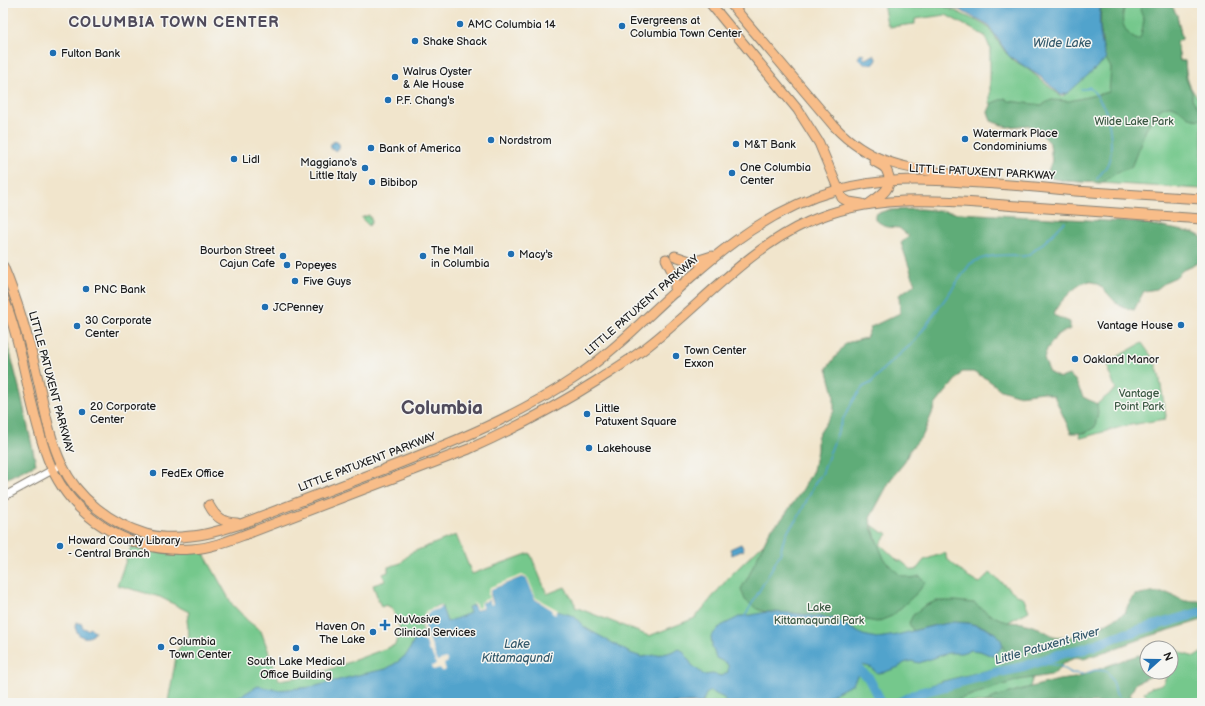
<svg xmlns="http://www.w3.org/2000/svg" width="1205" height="706" viewBox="0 0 1205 706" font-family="'Balsamiq Sans',sans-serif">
<rect width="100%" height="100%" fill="#f6f6f2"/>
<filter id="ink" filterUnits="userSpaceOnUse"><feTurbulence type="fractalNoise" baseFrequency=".025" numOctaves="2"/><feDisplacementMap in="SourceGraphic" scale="8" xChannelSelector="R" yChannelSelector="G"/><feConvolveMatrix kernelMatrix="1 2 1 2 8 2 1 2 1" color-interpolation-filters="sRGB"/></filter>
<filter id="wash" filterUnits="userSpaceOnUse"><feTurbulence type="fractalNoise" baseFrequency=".012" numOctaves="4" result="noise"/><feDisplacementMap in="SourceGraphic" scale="16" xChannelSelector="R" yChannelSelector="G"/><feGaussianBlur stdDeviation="0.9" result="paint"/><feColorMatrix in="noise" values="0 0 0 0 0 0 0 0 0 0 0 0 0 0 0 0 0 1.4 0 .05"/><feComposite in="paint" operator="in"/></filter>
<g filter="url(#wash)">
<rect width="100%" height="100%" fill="#f1e5cc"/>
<g fill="#74c88c" stroke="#487254">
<path d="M883,3H901L911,8L940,5L953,10L977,21L988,27L1006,53L1014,61L1024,66L1062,97L1106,59L1103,48L1101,3H1170L1177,15L1182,39L1177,42L1180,61H1185C1186,78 1189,90 1202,102V189L1066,181L1046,177L1052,161L1050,143L1039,132L1029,125L998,112L990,103V48L985,36L946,15L915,19V24L889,27V24H887Z"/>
<polygon points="369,215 372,221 369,226 361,218"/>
<polygon points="1142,343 1154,360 1159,374 1166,416 1165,419 1125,426 1081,438 1074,418 1097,404 1116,389 1109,373 1108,362"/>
<polygon points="835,485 878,545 872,525 883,533 886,532 888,534 880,544 898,561 901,561 912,570 916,570 924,560 944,553 946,554 946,558 969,578 980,583 990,573 1017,595 1023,597 1029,611 1008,622 1018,634 1042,647 1025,703 167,703 168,702 177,651 189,636 187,620 189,612 160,597 117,585 133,541 203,552 232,604 248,621 261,631 279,680 315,675 395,645 400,629 392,608 386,605 381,607 373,585 385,581 383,574 388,572 388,567 401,563 410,553 456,535 472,574 530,553 547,594 565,587 575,604 575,607 649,636 695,618 729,577 764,543"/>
<polygon points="1175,648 1184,654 1195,657 1202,652 1202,703 1157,703 1150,701 1144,692 1152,687 1163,684 1167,675 1166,672 1171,672 1171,649"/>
</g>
<g fill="#5fac78" stroke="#3e644a">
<path d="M1101,3H1126C1122,15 1120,23 1128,33C1132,37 1134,39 1139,40L1141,36L1144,20L1140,10L1143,3H1170L1177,15L1182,39L1177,42L1180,61H1185L1186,79L1192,92V99L1202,113V119C1188,123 1180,105 1169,106C1149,107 1139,151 1131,167L1118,172L1102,183L1066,181L1046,177L1052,161L1050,143L1039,132L1029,125L1007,127L991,121L988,112L992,103L1005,98L1009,101L1042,105L1051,100L1069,101L1109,92L1111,68L1106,59L1103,48L1100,25Z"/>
<path d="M921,209L959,213L1142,223L1194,233L1202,237V254L1200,261L1191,267L1183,270L1176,277L1167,281L1157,289L1144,291L1134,310C1129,309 1123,308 1119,305C1102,291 1096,269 1072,291C1064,299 1057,305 1053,315L1070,322V329L1057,335L1047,349L1044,359L1050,373L1060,378L1069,375L1075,380L1083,397L1097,404L1098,413L1095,427L1085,433H1071L1054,396L1043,392L1017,395L1001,390L987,379L973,372H962L936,404L923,435L910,450L904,463L891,479L870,518L871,527L885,561L900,575L911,578L920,576L925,582L919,591L892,616L877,622L855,618L835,619L792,613L766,612L757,609L745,600L741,589L748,577L770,530L781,520L803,489L813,470L817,450V437L834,411V394L827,368L846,343L866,338L871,327L900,313L899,295L915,284L901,243L909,236L899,228L887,227L875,220V214L888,210Z"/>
<polygon points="3,325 21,395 36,464 3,480"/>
<polygon points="1145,593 1167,593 1185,601 1202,601 1202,620 1150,636 1084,659 1077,657 1063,663 1058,671 1051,675 1019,680 947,703 889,703 911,692 943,681 1001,667 1008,660 1003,646 995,633 983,627 968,623 932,626 913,631 909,623 913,615 924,606 936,601 955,601 974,603 989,614 1007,622 1023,623 1039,628 1053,636 1066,638 1082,634 1094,630 1125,613 1128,605 1135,595"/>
<polygon points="1139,655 1147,658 1147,672 1154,672 1154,675 1136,683 1130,695 1137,703 983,703 995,697 1019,690 1059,680 1075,678 1123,660"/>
</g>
<g fill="#51a3cc" stroke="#366074">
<path d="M903,3H1101C1098,22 1100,41 1106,59L1068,93L1061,95L1042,78L1009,56L989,26L960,10L937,4L910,7Z"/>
<polygon points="861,53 864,54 863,58 865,59 874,55 877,60 874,64 864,64 858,58"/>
<circle cx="335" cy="146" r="4.5"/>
<polygon points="741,544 744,550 732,555 730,549"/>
<path d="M522,577L527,579L535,599L553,610L574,616L584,627L630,653L642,657L668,653L679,649L683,651L692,665L704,675L712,674L722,676L728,672V665L726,663L716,658L712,646L711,636L721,626L741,616L752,615L766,612L792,613L835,619L863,635L877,638L897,635L932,626L954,622L968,623L983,627L995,633L1001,640L1003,646L999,651L992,656L980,651L971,650L961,653H948L919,663L911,661L904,663L899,667L885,672L877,673L870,667L858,664V674L853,684L816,703H726L724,698L710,691L706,694L702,703H228L258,686L277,690L312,687L358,675L386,669L399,661L407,654L414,641L424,636C419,616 422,612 441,605L447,622L470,613L468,607L474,605L476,610L483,608L481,603L489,600L493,604L490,593L492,589Z"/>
<path d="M76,622L82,624V627L88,630L90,628L95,631L93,635C84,640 78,637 75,627Z"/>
</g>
<g fill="#f1e5cc">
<polygon points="522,575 528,578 536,598 558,610 555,615 551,612 552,610 535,599 527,579 522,577 492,589 490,594 493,604 491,605 489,600 481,603 483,608 476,610 473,603 475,603 477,608 480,607 480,602 489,598 488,593 490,587"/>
<polygon points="441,605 441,608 432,611 426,615 424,623 437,661 446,658 448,662 444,664 446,670 442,672 440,668 433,670 432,666 436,664 431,652 429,652 426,642 424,642 423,640 423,636 424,635 421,622 423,616 426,611"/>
</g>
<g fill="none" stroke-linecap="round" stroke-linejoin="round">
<g stroke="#51a3cc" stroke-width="1.5">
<path d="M1081,89H1085L1090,87C1095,93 1100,100 1104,107C1110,120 1114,151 1108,163C1106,169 1100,174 1097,179"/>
<path d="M745,616L780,554L783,542L787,532L799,516L816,481L822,474L832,447L843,419L855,398L863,387L871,383L883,369L915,341L970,264C983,256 997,255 1012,255C1016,255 1020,257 1024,256C1035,254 1056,230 1065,222"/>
<polyline points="1043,661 1046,664 1058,665 1071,673 1084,674 1095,670 1107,671 1114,684 1116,694 1120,698 1123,703"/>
</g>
<g stroke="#51a3cc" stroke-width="10">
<polyline points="844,667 857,664 860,671 868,677 879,698"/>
<polyline points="899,703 915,694 995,673 1023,667 1064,653 1084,649 1115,637 1202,612"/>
</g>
</g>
</g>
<g filter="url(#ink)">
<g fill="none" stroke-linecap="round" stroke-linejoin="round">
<defs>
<polyline id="minor" points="3,497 56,468"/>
<g id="major">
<polyline points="710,3 798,110 819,143 842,198 849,202 862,204"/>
<path d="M730,3L834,126C876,171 919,168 976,178"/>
<path d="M869,204C878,197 892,190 889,177C888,174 887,170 885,168C882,165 877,163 874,161"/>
<polyline points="675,256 693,262 712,256"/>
<polyline points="666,259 675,277 675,292"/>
<path d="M3,266C19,304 30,344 39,384C45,411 50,440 62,465C77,498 111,524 146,534C160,538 176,538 191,536C208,535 224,529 241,524C290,505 340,486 390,467C454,442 518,416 576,377C601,360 620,343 641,323C700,268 757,212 837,190C879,178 921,179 963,182C1001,184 1038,187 1075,191C1117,194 1160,196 1202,199"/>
<path d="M3,296C24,348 28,406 48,459C70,518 131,554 192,549C210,548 228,541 244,535L469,449C514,429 557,406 598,380C615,369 633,358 648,346C701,305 746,250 808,222C879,190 957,202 1032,207C1089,211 1145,215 1202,219"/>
<path d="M209,505C216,518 222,522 237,523"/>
</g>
</defs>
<use href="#minor" stroke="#868074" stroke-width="9"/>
<use href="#major" stroke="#868074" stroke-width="11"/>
<use href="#minor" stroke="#fff" stroke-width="7"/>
<use href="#major" stroke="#f8bd89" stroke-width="9"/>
</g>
</g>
<g fill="#1f6fb2" stroke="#f6f6f2" stroke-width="1.5">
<circle cx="460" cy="24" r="4"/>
<circle cx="622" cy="26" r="4"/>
<circle cx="415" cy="41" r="4"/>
<circle cx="53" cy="53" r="4"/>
<circle cx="395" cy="77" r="4"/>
<circle cx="388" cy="100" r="4"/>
<circle cx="965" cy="139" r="4"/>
<circle cx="491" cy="140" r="4"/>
<circle cx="736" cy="144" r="4"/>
<circle cx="371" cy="148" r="4"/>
<circle cx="234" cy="159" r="4"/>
<circle cx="365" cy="168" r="4"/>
<circle cx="732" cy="173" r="4"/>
<circle cx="372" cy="182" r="4"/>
<circle cx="511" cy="254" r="4"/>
<circle cx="283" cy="256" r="4"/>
<circle cx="423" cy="256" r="4"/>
<circle cx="287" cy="265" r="4"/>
<circle cx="295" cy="281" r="4"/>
<circle cx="86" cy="289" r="4"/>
<circle cx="265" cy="307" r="4"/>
<circle cx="1181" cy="325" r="4"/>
<circle cx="77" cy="326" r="4"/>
<circle cx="676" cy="356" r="4"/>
<circle cx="1075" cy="359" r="4"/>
<circle cx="82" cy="412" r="4"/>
<circle cx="587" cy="414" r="4"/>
<circle cx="589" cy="448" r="4"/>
<circle cx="153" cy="473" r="4"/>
<circle cx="60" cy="546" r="4"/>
<path d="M383 619h4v4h4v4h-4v4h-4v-4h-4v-4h4z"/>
<circle cx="373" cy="632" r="4"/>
<circle cx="161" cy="647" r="4"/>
<circle cx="296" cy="648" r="4"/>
</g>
<g text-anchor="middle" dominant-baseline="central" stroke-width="3" stroke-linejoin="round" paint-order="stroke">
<g font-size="11" fill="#1c1c1c" stroke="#f6f6f2" text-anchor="start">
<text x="630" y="20">Evergreens at<tspan x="630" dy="13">Columbia Town Center</tspan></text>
<text x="468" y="24">AMC Columbia 14</text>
<text x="423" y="41">Shake Shack</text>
<text x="61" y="53">Fulton Bank</text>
<text x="403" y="71">Walrus Oyster<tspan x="403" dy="13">&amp; Ale House</tspan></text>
<text x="396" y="100">P.F. Chang's</text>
<text x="973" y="133">Watermark Place<tspan x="973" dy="13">Condominiums</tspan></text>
<text x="499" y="140">Nordstrom</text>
<text x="744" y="144">M&amp;T Bank</text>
<text x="379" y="148">Bank of America</text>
<text x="242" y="159">Lidl</text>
<text x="357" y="162" text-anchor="end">Maggiano's<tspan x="357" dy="13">Little Italy</tspan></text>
<text x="740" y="167">One Columbia<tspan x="740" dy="13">Center</tspan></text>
<text x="380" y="182">Bibibop</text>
<text x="275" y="250" text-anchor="end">Bourbon Street<tspan x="275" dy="13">Cajun Cafe</tspan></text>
<text x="431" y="250">The Mall<tspan x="431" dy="13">in Columbia</tspan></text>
<text x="519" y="254">Macy's</text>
<text x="295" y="265">Popeyes</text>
<text x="303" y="281">Five Guys</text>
<text x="94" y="289">PNC Bank</text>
<text x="273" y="307">JCPenney</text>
<text x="85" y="320">30 Corporate<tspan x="85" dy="13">Center</tspan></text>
<text x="1173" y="325" text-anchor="end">Vantage House</text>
<text x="684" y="350">Town Center<tspan x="684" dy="13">Exxon</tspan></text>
<text x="1083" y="359">Oakland Manor</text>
<text x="90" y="406">20 Corporate<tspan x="90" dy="13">Center</tspan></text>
<text x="595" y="408">Little<tspan x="595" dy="13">Patuxent Square</tspan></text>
<text x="597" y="448">Lakehouse</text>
<text x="161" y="473">FedEx Office</text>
<text x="68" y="540">Howard County Library<tspan x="68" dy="13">- Central Branch</tspan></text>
<text x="394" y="619">NuVasive<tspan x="394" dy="13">Clinical Services</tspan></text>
<text x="365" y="626" text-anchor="end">Haven On<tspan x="365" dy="13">The Lake</tspan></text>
<text x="169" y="641">Columbia<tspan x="169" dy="13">Town Center</tspan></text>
<text x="296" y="661" text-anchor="middle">South Lake Medical<tspan x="296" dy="13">Office Building</tspan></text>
</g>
<g font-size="11" fill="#3b5843" stroke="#f6f6f2">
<text x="1134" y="121">Wilde Lake Park</text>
<text x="1139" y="393">Vantage<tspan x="1139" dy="13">Point Park</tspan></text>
<text x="819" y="607">Lake<tspan x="819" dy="13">Kittamaqundi Park</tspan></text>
</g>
<g font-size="11" fill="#1c1c1c" stroke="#f6f6f2">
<text transform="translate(982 172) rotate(3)">LITTLE PATUXENT PARKWAY</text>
<text transform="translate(642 305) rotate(-41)">LITTLE PATUXENT PARKWAY</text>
<text transform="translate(51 382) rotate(75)">LITTLE PATUXENT PARKWAY</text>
<text transform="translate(367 462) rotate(-21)">LITTLE PATUXENT PARKWAY</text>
</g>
<g font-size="12" font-style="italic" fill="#34596b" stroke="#f6f6f2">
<text x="1062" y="43">Wilde Lake</text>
<text x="517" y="644">Lake<tspan x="517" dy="14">Kittamaqundi</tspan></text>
<text transform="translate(1047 646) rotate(-16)">Little Patuxent River</text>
</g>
<g font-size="15" font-weight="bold" letter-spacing="1" fill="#504b5b" stroke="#f6f6f2">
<text x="174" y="22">COLUMBIA TOWN CENTER</text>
</g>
<g font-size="19" font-weight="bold" fill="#504b5b" stroke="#f6f6f2">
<text x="442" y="408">Columbia</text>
</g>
</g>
<rect width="1205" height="706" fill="none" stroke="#f6f6f2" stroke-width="16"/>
<g transform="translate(1159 660) rotate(69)"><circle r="19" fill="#f6f6f2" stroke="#9f9f9c"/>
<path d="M0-3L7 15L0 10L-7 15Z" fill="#1f6fb2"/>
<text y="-6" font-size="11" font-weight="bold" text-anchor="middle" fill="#1c1c1c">N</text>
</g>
</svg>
